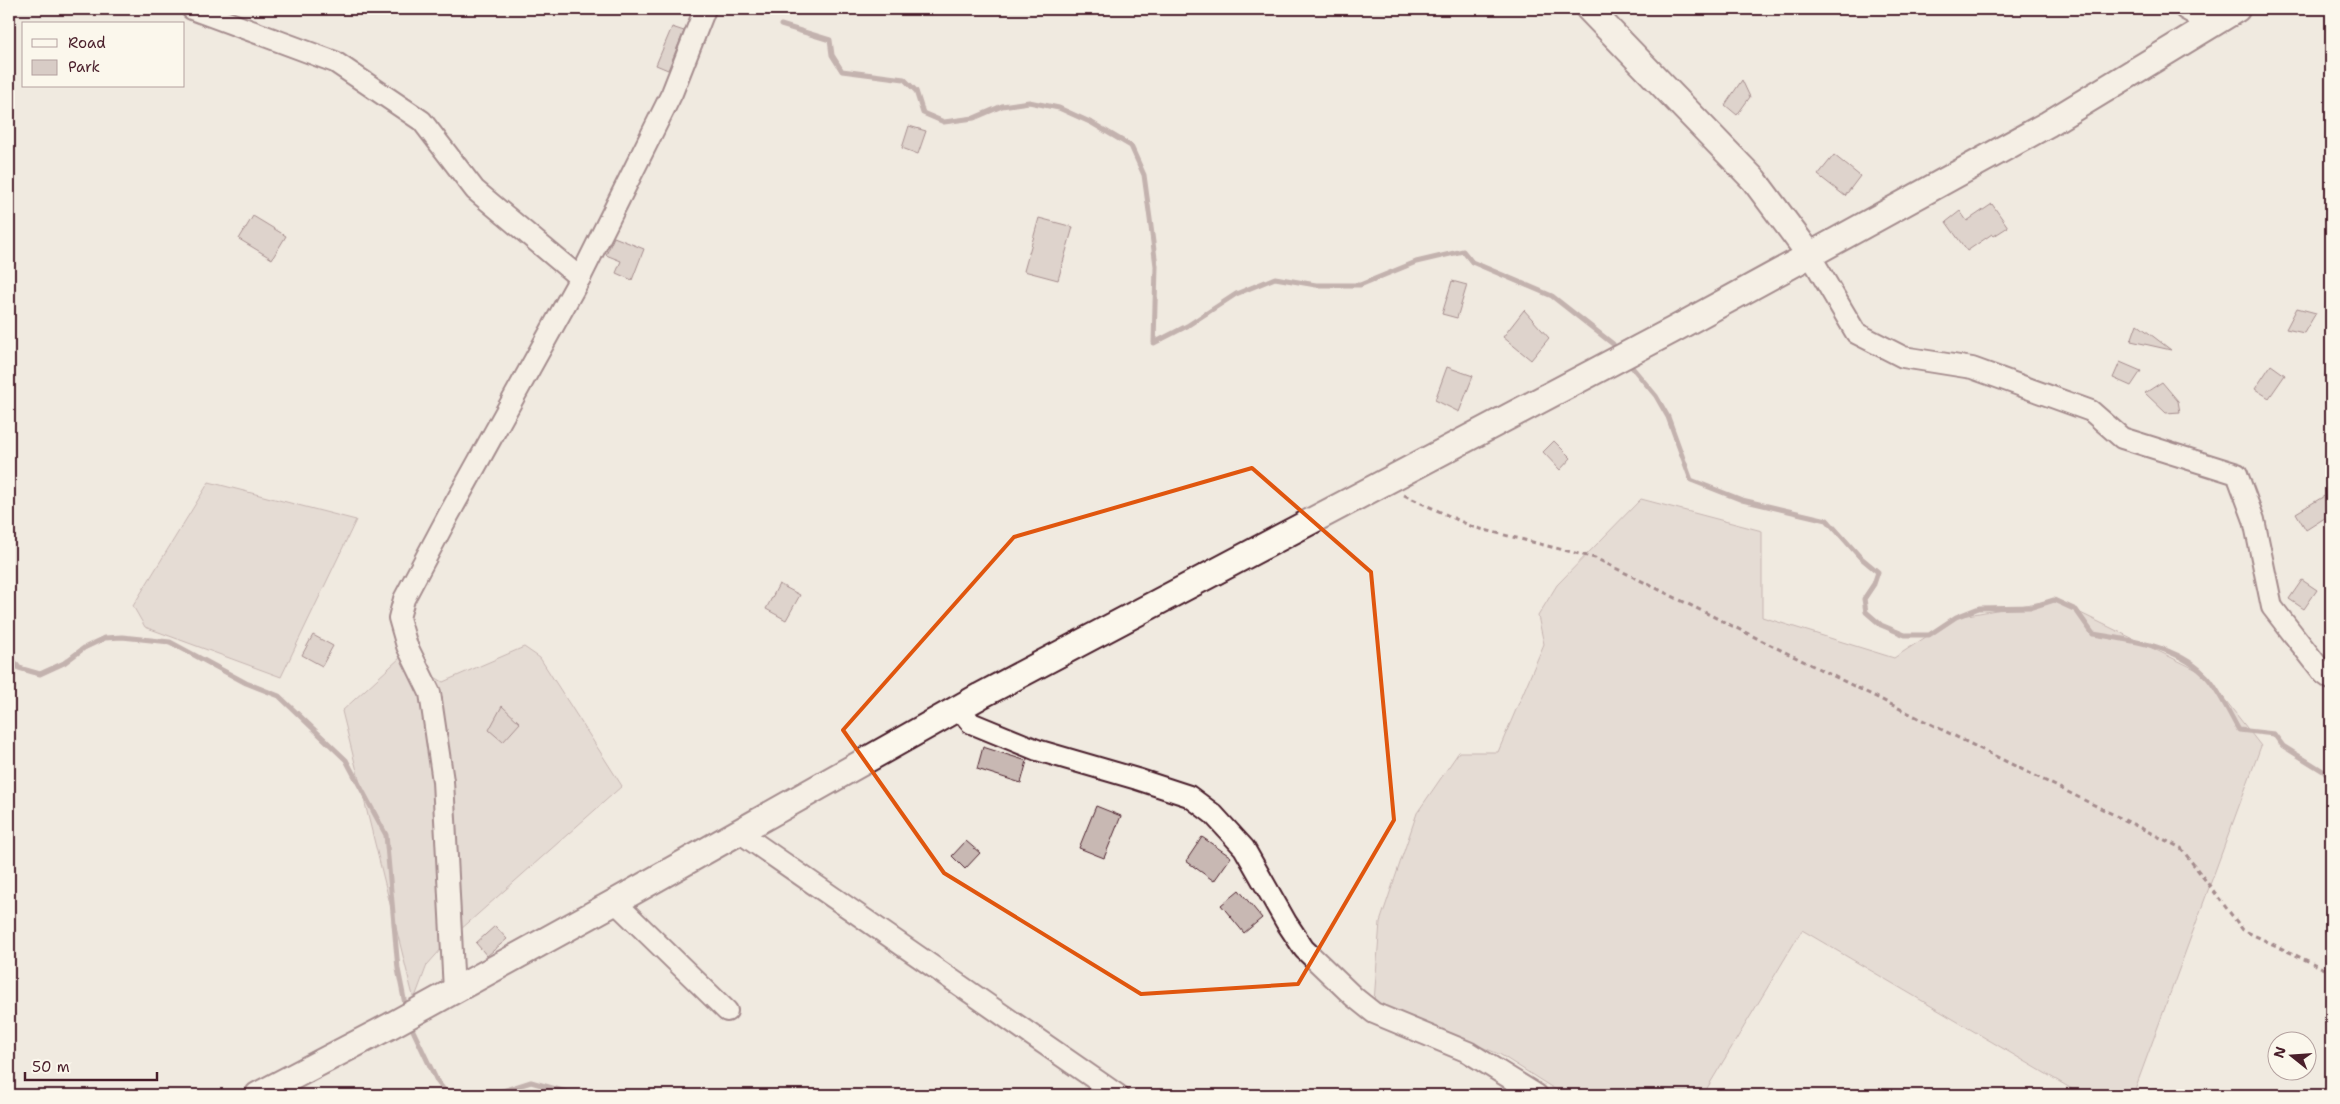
<svg xmlns="http://www.w3.org/2000/svg" width="2340" height="1104" viewBox="0 0 2340 1104" font-family="'Shantell Sans',sans-serif">
<rect width="100%" height="100%" fill="#f0eae0"/>
<filter id="ink" filterUnits="userSpaceOnUse"><feTurbulence type="fractalNoise" baseFrequency=".02" numOctaves="2"/><feDisplacementMap in="SourceGraphic" scale="10" xChannelSelector="R" yChannelSelector="G"/><feConvolveMatrix kernelMatrix="1 2 1 2 8 2 1 2 1" color-interpolation-filters="sRGB"/></filter>
<g filter="url(#ink)">
<g fill="#d8ccc6" stroke="#917678">
<polygon points="209,482 356,520 281,677 145,627 133,606"/>
<polygon points="1641,499 1762,531 1762,617 1894,658 1956,617 2054,600 2205,674 2261,746 2134,1092 2123,1095 2082,1095 1802,930 1703,1095 1564,1095 1501,1055 1374,1002 1380,922 1417,813 1459,752 1498,752 1544,644 1538,616 1557,585"/>
<polygon points="524,647 540,658 622,786 451,938 427,965 414,1000 342,711 401,657 443,682"/>
</g>
<g fill="none" stroke-linecap="round" stroke-linejoin="round">
<g stroke="#8c6f72" stroke-width="5">
<polyline points="781,25 830,40 832,55 842,71 904,79 916,91 923,113 944,122 974,118 1002,106 1029,102 1059,108 1092,123 1131,146 1144,175 1150,219 1156,266 1154,343 1187,326 1236,294 1275,278 1316,285 1360,285 1416,262 1463,251 1472,262 1552,296 1613,344"/>
<path d="M1631,366L1656,396L1668,417L1691,480L1742,500L1827,520L1860,557L1878,572L1874,584L1864,599L1866,612L1881,625L1905,635H1929L1956,617L1979,608L2032,607L2054,600L2076,610L2093,634C2131,640 2176,646 2204,674C2216,684 2230,715 2239,730L2274,734L2283,746L2331,776"/>
<polyline points="9,654 19,668 40,674 64,663 84,648 105,638 122,637 170,642 246,683 279,696 346,760 386,835 398,969 406,1009"/>
<polyline points="409,1022 437,1081 448,1095"/>
<polyline points="490,1095 531,1082 577,1095"/>
</g>
</g>
<g fill="#c8b8b3" stroke="#4a1f2b">
<polygon points="672,27 684,31 668,70 656,65"/>
<polygon points="1742,80 1750,97 1737,115 1725,105"/>
<polygon points="909,126 926,131 918,154 902,148"/>
<polygon points="1834,155 1860,176 1845,196 1818,175"/>
<polygon points="1992,204 2008,227 1994,236 1992,234 1967,251 1946,222 1960,211 1967,221"/>
<polygon points="253,216 286,236 272,259 239,239"/>
<polygon points="1039,218 1073,227 1058,280 1024,271"/>
<polygon points="614,237 644,249 632,280 616,273 621,261 606,255"/>
<polygon points="1452,281 1467,285 1457,318 1442,314"/>
<polygon points="2297,308 2316,313 2304,333 2286,329"/>
<polygon points="1524,310 1549,338 1531,360 1503,337"/>
<polygon points="2137,324 2171,350 2131,341"/>
<polygon points="2120,362 2141,371 2131,386 2113,378"/>
<polygon points="2271,365 2285,375 2269,398 2255,389"/>
<polygon points="1447,367 1473,376 1459,412 1435,400"/>
<polygon points="2162,382 2178,401 2180,412 2166,413 2145,393"/>
<polygon points="1554,441 1571,458 1560,470 1543,452"/>
<polygon points="2331,492 2331,514 2306,530 2296,513"/>
<polygon points="2302,580 2317,590 2304,609 2289,599"/>
<polygon points="779,584 800,595 786,620 766,609"/>
<polygon points="313,635 333,646 322,666 302,655"/>
<polygon points="502,706 520,723 503,742 489,730"/>
<polygon points="983,747 1027,761 1021,783 977,769"/>
<polygon points="1096,806 1121,816 1104,858 1079,848"/>
<polygon points="1202,837 1231,857 1214,881 1186,861"/>
<polygon points="966,841 980,853 965,869 952,856"/>
<polygon points="1239,890 1262,918 1244,933 1221,905"/>
<polygon points="495,926 507,939 487,956 476,943"/>
</g>
<g fill="none" stroke-linecap="round" stroke-linejoin="round">
<defs>
<g id="minor">
<polyline points="192,9 335,62 422,121 475,190 580,278 672,93 705,9"/>
<polyline points="2185,9 2194,14 2203,29"/>
<polyline points="1810,255 1856,333 1903,357 1972,368 2091,411 2122,438 2237,474 2254,520 2272,607 2324,674 2331,679"/>
<polyline points="959,708 971,723 1037,750 1137,779 1189,796 1213,814 1244,848 1286,922 1304,949 1354,997 1374,1013 1468,1052 1537,1095"/>
<polyline points="739,832 1118,1095"/>
<polyline points="615,902 727,1011"/>
<polyline points="454,991 443,781 430,693 407,646 399,618 404,599 448,516 580,278"/>
</g>
<g id="tertiary">
<polyline points="1589,9 1754,180 1810,255"/>
<polyline points="258,1095 390,1026 615,902 980,696 1673,330 1810,255 2048,124 2237,9"/>
</g>
</defs>
<use href="#minor" stroke="#4a1f2b" stroke-width="24"/>
<use href="#tertiary" stroke="#4a1f2b" stroke-width="29"/>
<polyline stroke="#4a1f2b" stroke-width="3" stroke-dasharray="5 4" stroke-linecap="butt" points="1404,495 1473,527 1595,558 2181,848 2243,930 2331,972"/>
<use href="#minor" stroke="#fbf7ec" stroke-width="20"/>
<use href="#tertiary" stroke="#fbf7ec" stroke-width="25"/>
</g>
</g>
<path d="M0 0H2340V1104H0ZM1252,468L1371,572L1394,820L1298,984L1141,994L944,873L843,730L1014,537Z" fill="#f0eae0" fill-opacity=".55" fill-rule="evenodd"/>
<path fill="none" stroke="#e0560e" stroke-width="4" stroke-linejoin="round" d="M1252,468L1371,572L1394,820L1298,984L1141,994L944,873L843,730L1014,537Z"/>
<rect width="2340" height="1104" fill="none" stroke="#fbf7ec" stroke-width="30"/>
<rect x="15" y="15" width="2310" height="1074" fill="none" stroke="#4a1f2b" stroke-width="2" filter="url(#ink)"/>
<rect x="22" y="22" width="162" height="65" fill="#fbf7ec" stroke="#b4a19f"/>
<rect x="32" y="39" width="25" height="8" fill="#fbf7ec" stroke="#b4a19f"/>
<text x="68" y="48" font-size="15" fill="#4a1f2b">Road</text>
<rect x="32" y="60" width="25" height="15" fill="#d8ccc6" stroke="#b4a19f"/>
<text x="68" y="72" font-size="15" fill="#4a1f2b">Park</text>
<g transform="translate(2292 1056) rotate(287)"><circle r="24" fill="#fbf7ec" stroke="#b4a19f"/>
<path d="M0-4L9 19L0 12L-9 19Z" fill="#4a1f2b"/>
<text y="-8" font-size="14" font-weight="bold" text-anchor="middle" fill="#4a1f2b">N</text>
</g>
<path d="M25 1072v8h132v-8" fill="none" stroke="#4a1f2b" stroke-width="2.5"/>
<text x="32" y="1072" font-size="15" fill="#4a1f2b" stroke="#fbf7ec" stroke-width="4" paint-order="stroke">50 m</text>
</svg>
